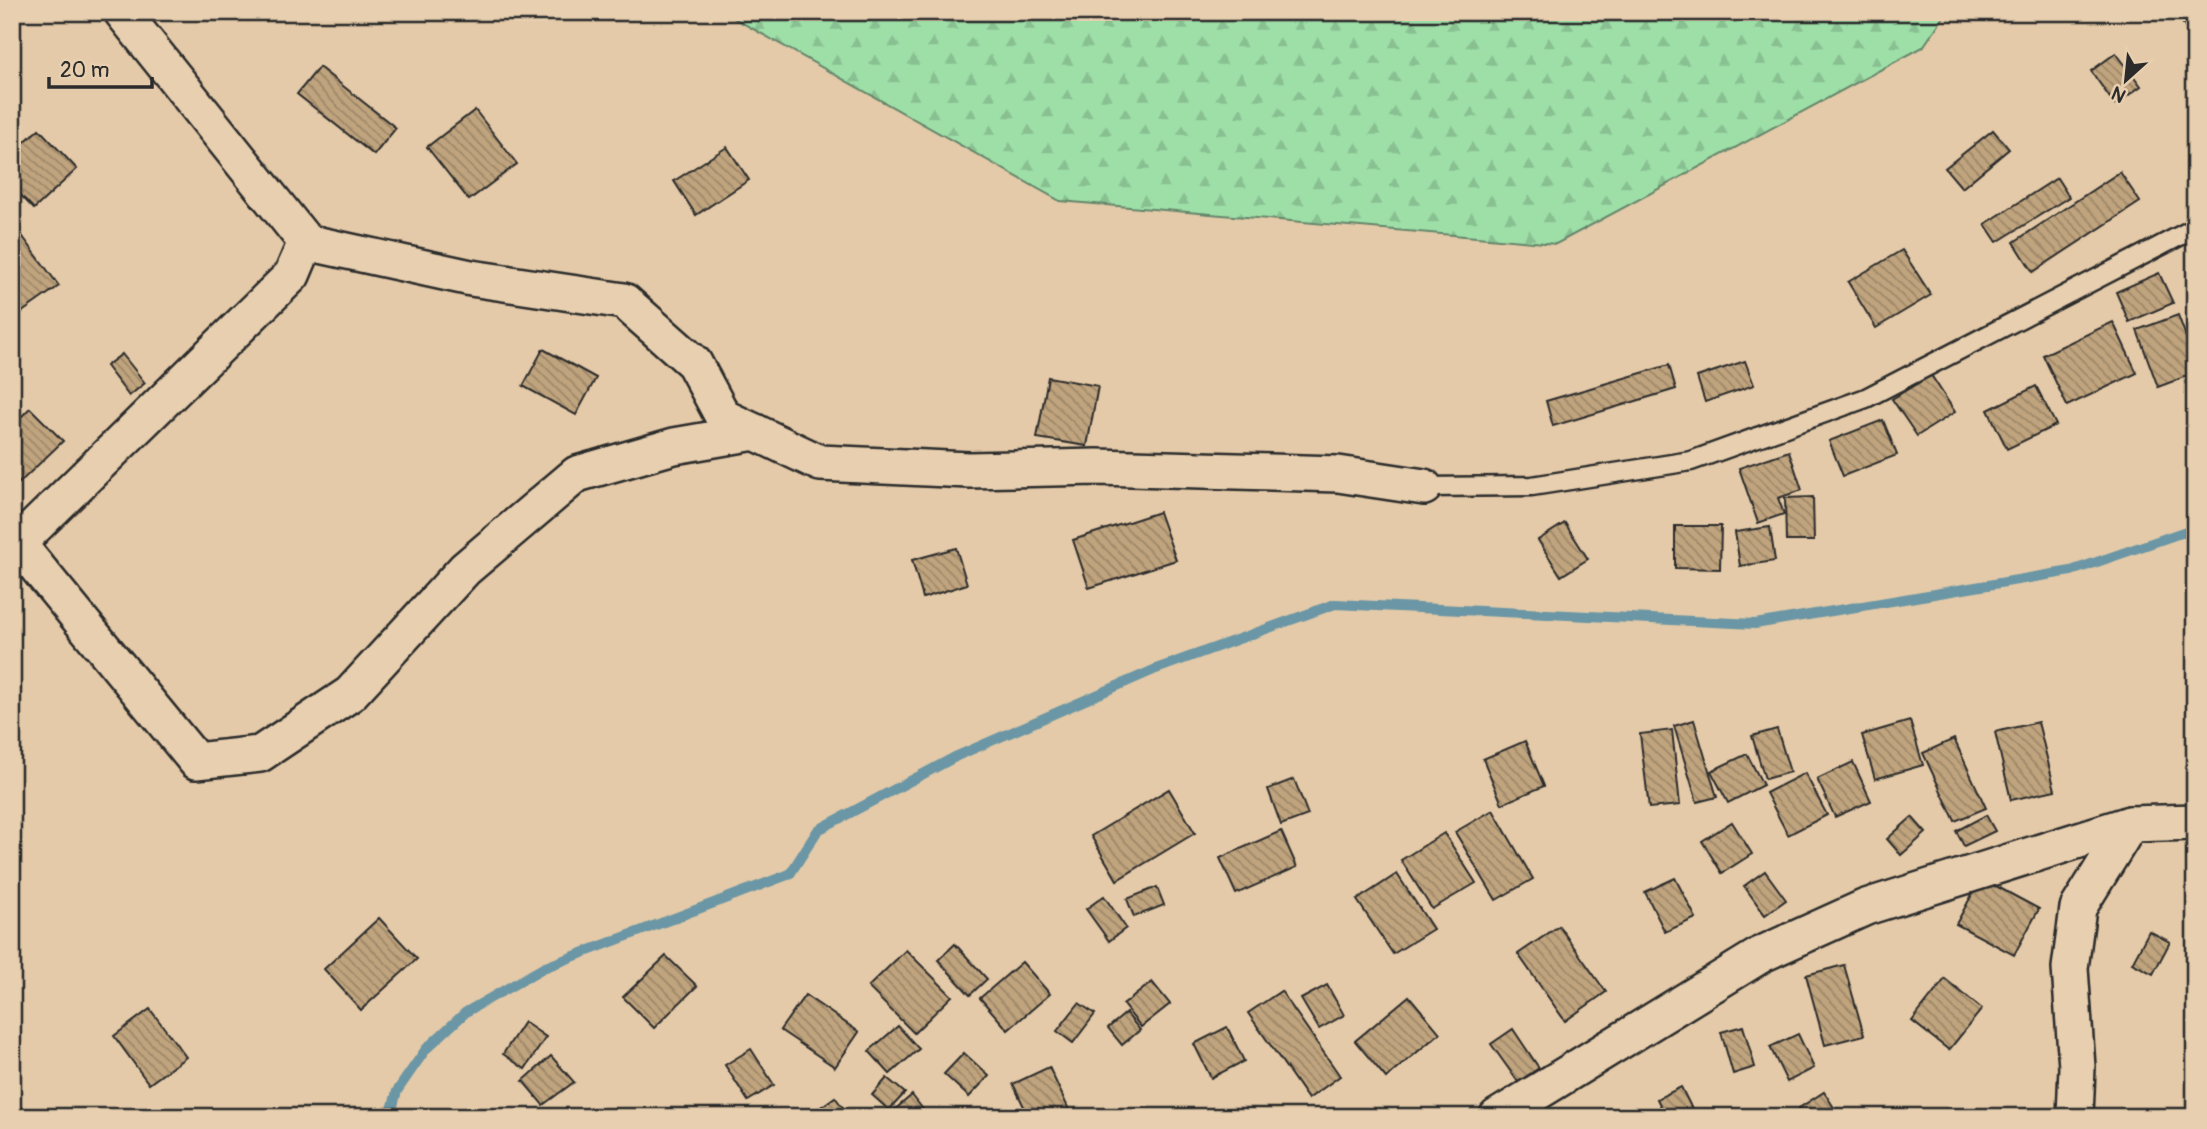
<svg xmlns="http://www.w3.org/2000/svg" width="2207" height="1129" viewBox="0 0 2207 1129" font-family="Pangolin,sans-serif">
<defs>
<pattern id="forest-firs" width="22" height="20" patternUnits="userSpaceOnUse" patternTransform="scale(1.75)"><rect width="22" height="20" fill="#9edfa8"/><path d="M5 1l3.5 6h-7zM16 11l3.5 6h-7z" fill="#88c091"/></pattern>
<pattern id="building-back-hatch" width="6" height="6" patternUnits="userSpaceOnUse" patternTransform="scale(1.75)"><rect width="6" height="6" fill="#c0a47e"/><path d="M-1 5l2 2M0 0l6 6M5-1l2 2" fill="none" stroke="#9c8667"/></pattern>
</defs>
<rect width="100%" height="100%" fill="#e4caa8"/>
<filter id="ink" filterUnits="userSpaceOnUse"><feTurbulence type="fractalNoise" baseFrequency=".0143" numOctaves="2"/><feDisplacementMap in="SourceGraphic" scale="14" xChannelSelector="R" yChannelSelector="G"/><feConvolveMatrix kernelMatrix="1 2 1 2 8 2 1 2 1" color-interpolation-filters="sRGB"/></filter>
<g filter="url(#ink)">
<polygon fill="url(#forest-firs)" stroke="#64856a" stroke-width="2" points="723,12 1947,12 1923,47 1556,244 1060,201"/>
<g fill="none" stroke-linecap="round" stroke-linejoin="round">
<polyline stroke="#6a96a5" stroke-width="10" points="390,1117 397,1091 426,1049 466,1012 543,968 790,874 818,830 957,756 1156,669 1335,604 1755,624 2071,571 2195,528"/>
</g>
<g fill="url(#building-back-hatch)" stroke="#2b2b2b" stroke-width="2">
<polygon points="2176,12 2195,12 2195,44"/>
<polygon points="2116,53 2141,86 2115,105 2091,71"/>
<polygon points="319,67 396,128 374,155 297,94"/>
<polygon points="475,110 517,164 469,200 427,147"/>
<polygon points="39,129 77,169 34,209 12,186 12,153"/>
<polygon points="1993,130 2009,149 1962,188 1945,168"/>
<polygon points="727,147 749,180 696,215 674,181"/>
<polygon points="2120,172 2140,202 2033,272 2014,242"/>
<polygon points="2057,178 2069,197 1997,242 1985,224"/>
<polygon points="12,222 59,286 18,315 12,308"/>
<polygon points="1902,250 1931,295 1876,328 1848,282"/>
<polygon points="2159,273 2173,303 2129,322 2116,292"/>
<polygon points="2178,315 2195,361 2195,373 2158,387 2137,330"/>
<polygon points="2113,322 2137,373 2067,406 2043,355"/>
<polygon points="543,349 596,378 576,415 523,386"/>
<polygon points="122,354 145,383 129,396 106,366"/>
<polygon points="1745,361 1754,385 1705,402 1697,377"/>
<polygon points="1669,365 1676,389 1553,426 1546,401"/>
<polygon points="1931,375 1955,412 1917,436 1892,399"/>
<polygon points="1048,377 1098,386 1087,446 1037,438"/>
<polygon points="2036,386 2056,425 2007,449 1988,410"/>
<polygon points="30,408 63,441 12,490 12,426"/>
<polygon points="1883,420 1897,455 1843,476 1829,441"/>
<polygon points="1789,451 1802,490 1778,498 1784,514 1758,523 1739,468"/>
<polygon points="1813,497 1814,541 1786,541 1785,498"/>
<polygon points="1159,512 1176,560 1089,588 1073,540"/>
<polygon points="1565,523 1588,559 1561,576 1538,540"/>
<polygon points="1675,526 1721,526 1720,569 1675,568"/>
<polygon points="1770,527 1775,561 1740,566 1735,532"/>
<polygon points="956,548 967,584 923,598 912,560"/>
<polygon points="12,668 20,689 12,692"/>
<polygon points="1694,720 1717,797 1697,802 1674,726"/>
<polygon points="1910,721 1923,765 1875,779 1862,735"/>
<polygon points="2038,722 2055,790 2011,800 1995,732"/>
<polygon points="1777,729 1790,772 1765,779 1752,736"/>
<polygon points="1672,730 1680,805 1649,808 1640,734"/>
<polygon points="1954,739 1986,808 1955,821 1923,753"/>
<polygon points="1525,741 1544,786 1502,804 1483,759"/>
<polygon points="1747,754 1763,785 1728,803 1711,771"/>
<polygon points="1853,762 1871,801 1835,817 1817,779"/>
<polygon points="1805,773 1827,815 1788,835 1766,793"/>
<polygon points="1294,779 1308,815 1281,825 1268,789"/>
<polygon points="1169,789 1195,833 1117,880 1091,836"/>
<polygon points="1493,810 1533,879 1496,900 1455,832"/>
<polygon points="1986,815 1995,831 1964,846 1956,831"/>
<polygon points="1912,817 1926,833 1901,855 1887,839"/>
<polygon points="1732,822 1752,854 1722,873 1702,841"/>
<polygon points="1281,831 1297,867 1236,894 1220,858"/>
<polygon points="1444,833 1476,883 1432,909 1401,860"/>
<polygon points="1765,871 1786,900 1765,915 1744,886"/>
<polygon points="1397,874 1433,929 1393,954 1357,900"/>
<polygon points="1675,878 1696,918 1665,932 1645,892"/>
<polygon points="1981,878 2039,909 2014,955 1956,924"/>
<polygon points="1157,887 1164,905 1134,917 1127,899"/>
<polygon points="1104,896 1126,928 1109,941 1086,909"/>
<polygon points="379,918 417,959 361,1010 324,969"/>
<polygon points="1559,926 1606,992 1565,1021 1518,954"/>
<polygon points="2149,931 2170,942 2153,974 2132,963"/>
<polygon points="955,944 987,979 970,995 938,960"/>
<polygon points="906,950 952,996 914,1033 868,987"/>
<polygon points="666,956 697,986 654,1028 623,997"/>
<polygon points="1022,962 1050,994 1008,1030 980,998"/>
<polygon points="1844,965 1864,1035 1825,1045 1806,975"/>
<polygon points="1945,979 1982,1009 1949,1050 1912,1021"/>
<polygon points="1152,982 1170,1004 1141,1027 1123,1005"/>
<polygon points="1327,985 1344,1015 1319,1029 1301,999"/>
<polygon points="1281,991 1340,1076 1308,1099 1248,1013"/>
<polygon points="805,995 859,1032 835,1067 780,1030"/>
<polygon points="1409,996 1440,1033 1386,1078 1355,1041"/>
<polygon points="1079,1003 1095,1014 1073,1043 1057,1031"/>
<polygon points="150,1009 186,1057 149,1084 114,1036"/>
<polygon points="1126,1013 1140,1030 1122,1045 1108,1028"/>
<polygon points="524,1022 546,1037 525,1069 503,1054"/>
<polygon points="898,1026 919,1049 890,1074 869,1051"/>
<polygon points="1743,1026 1755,1067 1733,1074 1721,1032"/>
<polygon points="1227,1027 1244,1061 1211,1078 1194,1044"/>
<polygon points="1513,1029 1539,1068 1518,1082 1491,1044"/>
<polygon points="1798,1034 1814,1068 1787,1082 1770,1047"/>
<polygon points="751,1049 774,1085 748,1101 725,1065"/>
<polygon points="964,1053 989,1076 969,1097 944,1074"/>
<polygon points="551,1056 574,1082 543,1105 523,1081"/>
<polygon points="1049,1067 1071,1114 1066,1117 1029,1117 1013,1084"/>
<polygon points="887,1078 905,1093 889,1110 872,1095"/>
<polygon points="1681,1087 1696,1117 1666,1117 1657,1099"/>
<polygon points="1824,1092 1840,1117 1804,1117 1799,1108"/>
<polygon points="912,1095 925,1112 919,1117 886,1117"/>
<polygon points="835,1097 847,1113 842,1117 807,1117"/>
</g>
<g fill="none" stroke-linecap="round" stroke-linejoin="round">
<defs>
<polyline id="lane" points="1424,487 1532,486 1691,461 1866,398 2195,228"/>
<g id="street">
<polyline points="306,242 471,278 624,301 694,363 723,417 820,463 969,470 1097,467 1338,474 1424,487"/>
<polyline points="18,544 196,761 260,754 350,694 465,569 577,474 674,446 755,432"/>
<polyline points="12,549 292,275 306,242 122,12"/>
<polyline points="1497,1117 1762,954 1866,907 2130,824 2195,822"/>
<polyline points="2075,1117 2077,1067 2070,968 2078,908 2130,824"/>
</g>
</defs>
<use href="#lane" stroke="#2b2b2b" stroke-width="23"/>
<use href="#street" stroke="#2b2b2b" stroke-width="40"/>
<use href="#lane" stroke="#e7cfaf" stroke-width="18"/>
<use href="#street" stroke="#e7cfaf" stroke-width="35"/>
</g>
</g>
<rect width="2207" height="1129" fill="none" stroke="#e7cfaf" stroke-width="42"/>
<rect x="21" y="21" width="2165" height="1087" fill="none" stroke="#2b2b2b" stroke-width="2.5" filter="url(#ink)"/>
<g transform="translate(2126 80) rotate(207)" stroke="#e7cfaf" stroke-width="5" paint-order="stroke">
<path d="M0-5L12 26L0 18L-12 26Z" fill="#2b2b2b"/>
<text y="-10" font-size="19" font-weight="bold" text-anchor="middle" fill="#2b2b2b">N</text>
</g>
<path d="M49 77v10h103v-10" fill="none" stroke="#2b2b2b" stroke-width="3.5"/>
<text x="60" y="77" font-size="21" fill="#2b2b2b" stroke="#e7cfaf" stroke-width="5" paint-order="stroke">20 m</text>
</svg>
